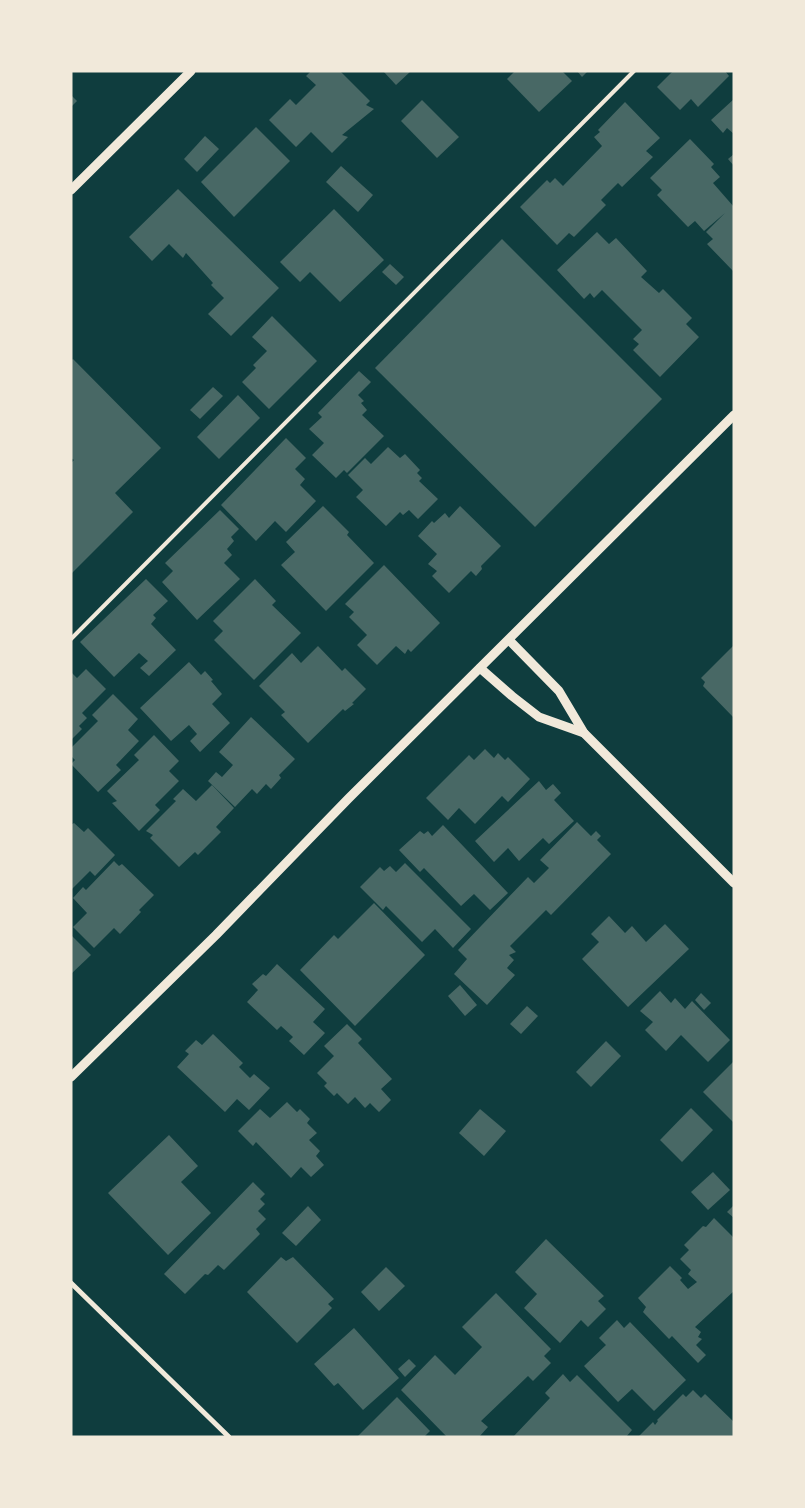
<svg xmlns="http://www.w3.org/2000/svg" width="805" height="1508" viewBox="0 0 805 1508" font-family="'Fira Sans Condensed',sans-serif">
<rect width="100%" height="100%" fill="#0f3d3e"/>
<g fill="#486865">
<polygon points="311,71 340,71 370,101 366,105 374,109 342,135 348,137 332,153 311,132 296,147 269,120 290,99 296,105 316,85 306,76"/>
<polygon points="383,71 411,71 396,85"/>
<polygon points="515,71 562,71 572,81 539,112 507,79"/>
<polygon points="577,71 588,71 582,77"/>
<polygon points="673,71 725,71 729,76 698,107 691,99 680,110 657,87"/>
<polygon points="71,95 77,101 71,107"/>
<polygon points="734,99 734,134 727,128 723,133 711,120"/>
<polygon points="422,100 459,137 437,158 401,121"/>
<polygon points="625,102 660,138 646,151 653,157 622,187 618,183 601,200 606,205 574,237 569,233 557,245 520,207 547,180 550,183 555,178 563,186 602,146 594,137 600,132 598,130"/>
<polygon points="256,127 290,161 234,217 201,182"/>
<polygon points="205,136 219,149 197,172 184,159"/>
<polygon points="690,139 714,164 711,167 720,177 713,183 734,207 734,272 707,244 713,239 706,232 725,213 704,231 695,221 688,227 657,195 662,190 650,178"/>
<polygon points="734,154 734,166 728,159"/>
<polygon points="341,166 373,195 358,212 326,182"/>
<polygon points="178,189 279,288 231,336 208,314 224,298 211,285 213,283 186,253 183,258 169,244 152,261 129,237"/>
<polygon points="334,209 384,260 340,302 310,272 300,282 280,262"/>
<polygon points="597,232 609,244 616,238 647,271 641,277 659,293 663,289 692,318 686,324 699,337 660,377 633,350 639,344 633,339 642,330 602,290 594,298 590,293 584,299 557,270"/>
<polygon points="502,239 662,399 535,527 375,368"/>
<polygon points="390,264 404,277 396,285 382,272"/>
<polygon points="272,316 317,361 269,409 242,382 256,368 253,365 267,351 252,337"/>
<polygon points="73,359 161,448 115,493 133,512 71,574 71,463 74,460 71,458 71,361"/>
<polygon points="359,371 371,382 358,395 364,401 361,403 367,410 362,415 384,436 347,473 344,470 336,478 312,455 324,443 309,429 322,417 318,413"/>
<polygon points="213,387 223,396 200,419 190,410"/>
<polygon points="238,395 260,418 219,459 197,437"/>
<polygon points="286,438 306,458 295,469 305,479 300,485 316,501 286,532 275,521 256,541 221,505"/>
<polygon points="388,447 400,458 405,454 420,470 417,473 422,478 419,481 438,499 418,519 409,510 403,515 400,512 386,526 356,497 363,490 348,475 365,458 371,464"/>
<polygon points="323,506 349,532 347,535 374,563 326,611 281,565 295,552 286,542"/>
<polygon points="460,506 501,546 481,566 482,569 476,576 471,571 449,593 432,576 437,571 428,564 437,554 418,536 432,521 434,523 445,513 449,518"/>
<polygon points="220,510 239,529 231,537 234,541 227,549 232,555 224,563 240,579 197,620 162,582 173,571 165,563"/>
<polygon points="384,565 440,623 411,652 408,649 405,654 396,646 377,665 357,645 367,635 349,617 354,612 345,604"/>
<polygon points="146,579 168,601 153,615 156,618 151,624 176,650 149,676 140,668 148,661 139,653 114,677 80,642"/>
<polygon points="255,579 276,601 272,605 301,633 254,680 214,640 223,631 213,621"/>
<polygon points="734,645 734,718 703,686 705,682 701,678"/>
<polygon points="318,646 342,671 345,668 366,689 352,703 354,704 345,711 343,709 308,743 281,715 285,712 259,686 292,653 301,663"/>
<polygon points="189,662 201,675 205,671 213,680 211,681 222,694 212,704 230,723 200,752 190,741 197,734 189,725 171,741 140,708"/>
<polygon points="86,669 106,689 82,713 87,718 79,726 82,729 71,740 71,672 77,678"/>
<polygon points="113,694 138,719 128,730 139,741 116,765 121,770 98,792 71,764 75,760 71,756 71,748 98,721 92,715"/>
<polygon points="251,717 295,759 279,775 281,778 271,789 266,784 257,794 252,789 235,807 208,781 216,772 222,777 233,765 219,752"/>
<polygon points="154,735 179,761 169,771 179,781 155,805 160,810 139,831 112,803 117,801 107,791 139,760 134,755"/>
<polygon points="485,749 494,758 498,753 505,760 508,757 530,779 508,802 502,796 475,824 459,808 448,820 426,798 469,755 474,760"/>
<polygon points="539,781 546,790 553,784 561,793 554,800 574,821 549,844 543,838 519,861 508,848 494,862 475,841"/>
<polygon points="212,785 234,808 216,827 221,832 198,855 195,852 179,867 150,838 153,835 146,831 176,801 173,799 183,789 196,801"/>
<polygon points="577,822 591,836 596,831 601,836 597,840 611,854 551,915 546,910 510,946 516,952 509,955 514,960 507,968 515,975 487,1005 454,974 467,959 458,950 528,877 534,883 549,868 540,860"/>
<polygon points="74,823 84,832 88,828 115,855 95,876 90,871 71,890 71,825"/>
<polygon points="443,825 508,893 490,910 474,894 461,906 424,868 420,872 399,850 420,831 424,834 428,831 432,836"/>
<polygon points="114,861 119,866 122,864 154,895 139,910 141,912 120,934 114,928 94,948 73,927 87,913 73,898 83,887 86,890"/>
<polygon points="405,863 471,929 453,948 435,929 422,942 386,906 383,910 360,887 380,867 384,871 390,866 396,872"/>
<polygon points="374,903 425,955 355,1026 300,970 334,935 338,939"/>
<polygon points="609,916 625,933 632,926 646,942 665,924 689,949 628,1007 582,959 599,942 591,934"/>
<polygon points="71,935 91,955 71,974"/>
<polygon points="277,964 325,1009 313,1022 325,1033 304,1055 289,1041 293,1037 281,1026 277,1030 247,1002 258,990 252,984 263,974 266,976"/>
<polygon points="460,985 477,1005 465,1016 448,996"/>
<polygon points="660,991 671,1003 675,998 685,1009 692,1001 730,1040 708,1062 681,1035 666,1051 645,1030 653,1022 640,1011"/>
<polygon points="701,993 711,1003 704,1010 695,1000"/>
<polygon points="527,1006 538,1016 521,1034 510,1024"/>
<polygon points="347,1024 362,1039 358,1043 392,1079 381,1089 391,1100 379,1112 370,1103 365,1108 355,1097 348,1104 337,1093 334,1096 324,1086 327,1083 317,1073 334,1056 324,1046"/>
<polygon points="213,1034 243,1063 239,1067 250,1078 254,1074 270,1088 249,1110 237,1099 225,1112 177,1067 189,1054 185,1051 196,1040 202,1045"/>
<polygon points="606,1041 621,1056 591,1087 576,1072"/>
<polygon points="734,1061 734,1123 703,1092"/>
<polygon points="287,1102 297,1112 300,1109 310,1119 307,1123 317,1133 309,1140 320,1151 316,1156 324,1165 311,1177 301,1167 291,1178 256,1142 253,1146 238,1131 260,1109 270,1118"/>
<polygon points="691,1108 713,1130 682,1162 660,1140"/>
<polygon points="480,1109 506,1131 484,1156 459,1133"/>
<polygon points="169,1135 198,1166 181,1182 211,1213 168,1255 108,1193"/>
<polygon points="713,1172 730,1190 708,1210 691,1192"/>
<polygon points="253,1182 265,1194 260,1199 265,1204 258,1211 266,1219 256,1229 260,1234 224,1270 218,1265 208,1275 205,1274 185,1294 164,1274"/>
<polygon points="734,1205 734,1218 727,1212"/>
<polygon points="308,1206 321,1220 296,1246 282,1233"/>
<polygon points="714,1218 734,1238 734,1291 695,1327 701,1332 698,1337 702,1339 696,1345 706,1355 698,1363 672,1336 669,1339 643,1312 646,1307 638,1298 670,1266 682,1278 680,1280 688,1289 697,1282 688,1274 691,1270 680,1259 689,1250 684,1245 703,1226 706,1227"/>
<polygon points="546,1239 604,1296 598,1301 606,1309 588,1327 581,1320 560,1343 524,1308 537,1294 515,1272"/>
<polygon points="281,1257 286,1261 293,1257 334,1299 328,1304 332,1308 297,1343 247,1292"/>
<polygon points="386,1267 405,1286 379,1311 361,1292"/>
<polygon points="496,1293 551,1349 544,1356 551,1363 533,1381 528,1376 481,1421 488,1427 479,1437 447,1437 401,1390 435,1355 455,1375 482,1347 462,1327"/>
<polygon points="617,1320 624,1328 630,1322 686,1380 654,1411 632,1389 618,1402 584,1366 606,1345 599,1338"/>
<polygon points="354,1328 399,1378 363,1410 338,1383 334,1386 314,1364"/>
<polygon points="409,1359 416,1366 405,1377 398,1369"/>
<polygon points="563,1374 570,1382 577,1375 632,1430 626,1437 513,1437 550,1398 545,1393"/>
<polygon points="693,1390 701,1398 705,1394 734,1422 734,1437 638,1437 653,1422 655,1425 658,1421 657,1420 683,1394 686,1397"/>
<polygon points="397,1397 430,1431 424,1437 357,1437"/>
</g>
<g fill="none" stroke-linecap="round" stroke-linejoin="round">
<polyline stroke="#f1e9da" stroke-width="4" points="71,639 634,71"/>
<polyline stroke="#f1e9da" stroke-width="5" points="71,1283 229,1437"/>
<g stroke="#f1e9da" stroke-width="9">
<polyline points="71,190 191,71"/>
<polyline points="509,640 559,691 584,733 734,883"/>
<polyline points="480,668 512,696 539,717 584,733"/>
<polyline points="71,1077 216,935 349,798 734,415"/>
</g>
</g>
<rect width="805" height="1508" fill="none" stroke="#f1e9da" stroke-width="145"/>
</svg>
